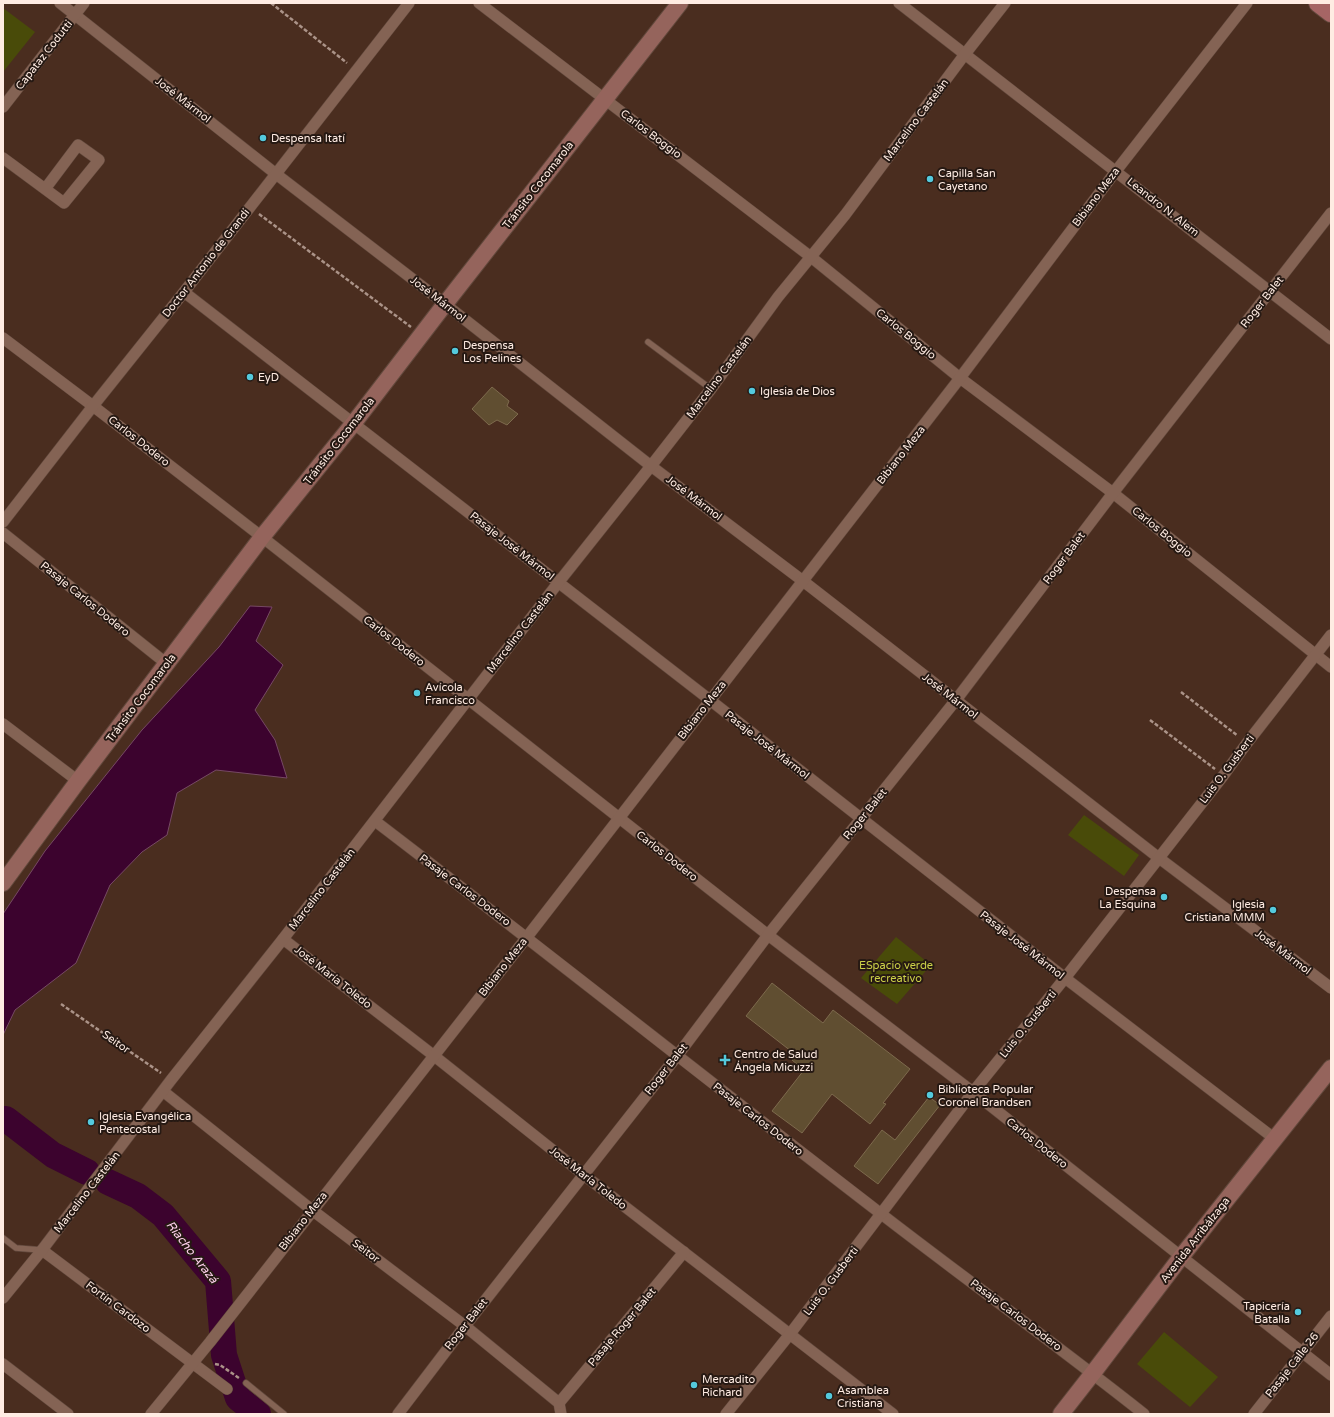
<svg xmlns="http://www.w3.org/2000/svg" width="1334" height="1417" viewBox="0 0 1334 1417" font-family="'Varela Round',sans-serif">
<rect width="100%" height="100%" fill="#4a2d1f"/>
<g fill="#494b09">
<polygon points="3,8 35,32 3,72"/>
<polygon points="1084,815 1139,855 1124,876 1068,835"/>
<polygon points="896,937 931,965 897,1004 861,978"/>
<polygon points="1164,1332 1218,1377 1190,1407 1137,1364"/>
</g>
<polygon fill="#3c032e" stroke="#764964" points="250,606 272,607 256,641 283,665 255,710 275,740 287,778 216,770 177,793 167,835 142,852 110,885 76,963 15,1010 3,1035 3,914 45,851 142,730 219,647"/>
<g fill="none" stroke-linecap="round" stroke-linejoin="round">
<g stroke="#3c032e" stroke-width="26">
<polyline points="6,1119 53,1155 87,1172"/>
<polyline points="108,1182 138,1196 163,1215 218,1281 224,1355 238,1398 258,1414"/>
</g>
</g>
<g fill="#604e31" stroke="#7d6a4d">
<polygon points="492,387 509,401 507,406 518,414 507,425 497,420 489,425 472,409"/>
<polygon points="772,983 823,1023 833,1010 910,1069 883,1103 886,1104 870,1124 832,1094 802,1133 772,1111 804,1070 792,1060 796,1055 746,1016"/>
<polygon points="929,1097 940,1105 878,1184 854,1166 882,1130 895,1140"/>
</g>
<g fill="none" stroke-linecap="round" stroke-linejoin="round">
<defs>
<g id="lane">
<polyline points="648,342 711,389"/>
<polyline points="3,1238 16,1248 41,1250"/>
<polyline points="246,1383 284,1414"/>
</g>
<g id="street">
<polyline points="60,3 276,174 445,304 651,466 803,581 1159,858 1331,988"/>
<polyline points="479,3 811,257 960,378 1113,493 1331,667"/>
<polyline points="899,3 1331,339"/>
<polyline points="3,107 84,3"/>
<polyline points="3,158 64,203 99,160 78,145 45,189"/>
<polyline points="184,292 710,700 1065,978 1275,1139"/>
<polyline points="3,338 93,406 262,537 768,935 973,1092 1331,1375"/>
<polyline points="3,522 93,406 184,292 409,3"/>
<polyline points="3,533 167,664"/>
<polyline points="3,724 78,781"/>
<path d="M375,821C544,950 711,1083 880,1213C968,1281 1057,1345 1144,1414"/>
<polyline points="283,939 433,1055 584,1175 893,1414"/>
<polyline points="164,1092 312,1210 465,1326 559,1403 561,1414"/>
<polyline points="42,1250 227,1389"/>
<polyline points="3,1298 42,1250 171,1080 283,939 558,583 651,466 711,389 778,297 845,215 965,54 1005,3"/>
<polyline points="3,1364 68,1414"/>
<polyline points="559,1403 684,1252"/>
<polyline points="151,1414 210,1342 527,937 960,378 1116,171 1247,3"/>
<polyline points="398,1414 465,1326 677,1056 768,935 956,700 1113,493 1331,213"/>
<polyline points="726,1414 790,1334 973,1092 1065,978 1223,776 1247,743 1331,635"/>
<polyline points="1254,1414 1331,1316"/>
</g>
<g id="secondary">
<polyline points="3,883 78,781 262,537 353,424 445,304 680,3"/>
<polyline points="1061,1414 1093,1373 1181,1257 1331,1068"/>
</g>
<polyline id="primary" points="1318,3 1331,13"/>
</defs>
<use href="#lane" stroke="#61483c" stroke-width="7"/>
<use href="#street" stroke="#61483c" stroke-width="12"/>
<use href="#secondary" stroke="#61483c" stroke-width="18"/>
<use href="#primary" stroke="#61483c" stroke-width="20"/>
<g stroke="#ab9388" stroke-width="2.5" stroke-dasharray="4 2" stroke-linecap="butt">
<polyline points="271,3 347,63"/>
<polyline points="259,214 411,327"/>
<polyline points="1181,692 1238,736"/>
<polyline points="1150,720 1215,769"/>
<polyline points="61,1004 161,1073"/>
<polyline points="215,1364 220,1365 239,1378"/>
</g>
<use href="#lane" stroke="#846354" stroke-width="5.5"/>
<use href="#street" stroke="#846354" stroke-width="11"/>
<use href="#secondary" stroke="#95645c" stroke-width="16"/>
<use href="#primary" stroke="#a66565" stroke-width="18"/>
</g>
<g fill="#54cadd" stroke="#261913" stroke-width="1.5">
<circle cx="263" cy="138" r="4"/>
<circle cx="930" cy="179" r="4"/>
<circle cx="455" cy="351" r="4"/>
<circle cx="250" cy="377" r="4"/>
<circle cx="752" cy="391" r="4"/>
<circle cx="417" cy="693" r="4"/>
<circle cx="1164" cy="897" r="4"/>
<circle cx="1273" cy="910" r="4"/>
<path d="M723 1054h4v4h4v4h-4v4h-4v-4h-4v-4h4z"/>
<circle cx="930" cy="1095" r="4"/>
<circle cx="91" cy="1122" r="4"/>
<circle cx="1298" cy="1312" r="4"/>
<circle cx="694" cy="1385" r="4"/>
<circle cx="829" cy="1396" r="4"/>
</g>
<g text-anchor="middle" dominant-baseline="central" stroke-width="4" stroke-linejoin="round" paint-order="stroke">
<g font-size="11" fill="#ffece3" stroke="#261913">
<text transform="translate(44 55) rotate(-52)">Capataz Codutti</text>
<text transform="translate(183 100) rotate(38)">José Mármol</text>
<text transform="translate(916 120) rotate(-53)">Marcelino Castelán</text>
<text transform="translate(651 134) rotate(37)">Carlos Boggio</text>
<text transform="translate(538 185) rotate(-52)">Tránsito Cocomarola</text>
<text transform="translate(1096 197) rotate(-53)">Bibiano Meza</text>
<text transform="translate(1163 207) rotate(38)">Leandro N. Alem</text>
<text transform="translate(206 263) rotate(-52)">Doctor Antonio de Grandi</text>
<text transform="translate(438 299) rotate(38)">José Mármol</text>
<text transform="translate(1262 302) rotate(-52)">Roger Balet</text>
<text transform="translate(906 334) rotate(39)">Carlos Boggio</text>
<text transform="translate(719 377) rotate(-53)">Marcelino Castelán</text>
<text transform="translate(139 441) rotate(38)">Carlos Dodero</text>
<text transform="translate(339 441) rotate(-52)">Tránsito Cocomarola</text>
<text transform="translate(901 455) rotate(-52)">Bibiano Meza</text>
<text transform="translate(694 498) rotate(37)">José Mármol</text>
<text transform="translate(1162 532) rotate(39)">Carlos Boggio</text>
<text transform="translate(512 546) rotate(38)">Pasaje José Mármol</text>
<text transform="translate(1064 558) rotate(-53)">Roger Balet</text>
<text transform="translate(85 599) rotate(39)">Pasaje Carlos Dodero</text>
<text transform="translate(520 632) rotate(-52)">Marcelino Castelán</text>
<text transform="translate(394 641) rotate(38)">Carlos Dodero</text>
<text transform="translate(950 696) rotate(38)">José Mármol</text>
<text transform="translate(141 698) rotate(-53)">Tránsito Cocomarola</text>
<text transform="translate(702 710) rotate(-52)">Bibiano Meza</text>
<text transform="translate(767 745) rotate(38)">Pasaje José Mármol</text>
<text transform="translate(1227 769) rotate(-53)">Luis O. Gusberti</text>
<text transform="translate(865 814) rotate(-51)">Roger Balet</text>
<text transform="translate(667 856) rotate(38)">Carlos Dodero</text>
<text transform="translate(322 889) rotate(-52)">Marcelino Castelán</text>
<text transform="translate(465 890) rotate(37)">Pasaje Carlos Dodero</text>
<text transform="translate(1022 945) rotate(38)">Pasaje José Mármol</text>
<text transform="translate(1283 952) rotate(37)">José Mármol</text>
<text transform="translate(503 967) rotate(-52)">Bibiano Meza</text>
<text transform="translate(333 977) rotate(38)">José María Toledo</text>
<text transform="translate(1028 1024) rotate(-51)">Luis O. Gusberti</text>
<text transform="translate(116 1042) rotate(35)">Seitor</text>
<text transform="translate(666 1069) rotate(-52)">Roger Balet</text>
<text transform="translate(758 1119) rotate(38)">Pasaje Carlos Dodero</text>
<text transform="translate(1037 1143) rotate(38)">Carlos Dodero</text>
<text transform="translate(588 1178) rotate(38)">José María Toledo</text>
<text transform="translate(87 1192) rotate(-52)">Marcelino Castelán</text>
<text transform="translate(303 1221) rotate(-52)">Bibiano Meza</text>
<text transform="translate(1195 1240) rotate(-52)">Avenida Arribálzaga</text>
<text transform="translate(366 1251) rotate(37)">Seitor</text>
<text transform="translate(831 1281) rotate(-53)">Luis O. Gusberti</text>
<text transform="translate(118 1307) rotate(37)">Fortín Cardozo</text>
<text transform="translate(1016 1315) rotate(37)">Pasaje Carlos Dodero</text>
<text transform="translate(466 1324) rotate(-52)">Roger Balet</text>
<text transform="translate(622 1327) rotate(-50)">Pasaje Roger Balet</text>
<text transform="translate(1292 1365) rotate(-52)">Pasaje Calle 26</text>
</g>
<g font-size="11" fill="#ffece3" stroke="#261913" text-anchor="start">
<text x="271" y="138">Despensa Itatí</text>
<text x="938" y="173">Capilla San<tspan x="938" dy="13">Cayetano</tspan></text>
<text x="463" y="345">Despensa<tspan x="463" dy="13">Los Pelines</tspan></text>
<text x="258" y="377">EyD</text>
<text x="760" y="391">Iglesia de Dios</text>
<text x="425" y="687">Avícola<tspan x="425" dy="13">Francisco</tspan></text>
<text x="1156" y="891" text-anchor="end">Despensa<tspan x="1156" dy="13">La Esquina</tspan></text>
<text x="1265" y="904" text-anchor="end">Iglesia<tspan x="1265" dy="13">Cristiana MMM</tspan></text>
<text x="734" y="1054">Centro de Salud<tspan x="734" dy="13">Ángela Micuzzi</tspan></text>
<text x="938" y="1089">Biblioteca Popular<tspan x="938" dy="13">Coronel Brandsen</tspan></text>
<text x="99" y="1116">Iglesia Evangélica<tspan x="99" dy="13">Pentecostal</tspan></text>
<text x="1290" y="1306" text-anchor="end">Tapicería<tspan x="1290" dy="13">Batalla</tspan></text>
<text x="702" y="1379">Mercadito<tspan x="702" dy="13">Richard</tspan></text>
<text x="837" y="1390">Asamblea<tspan x="837" dy="13">Cristiana</tspan></text>
</g>
<g font-size="11" fill="#cbd048" stroke="#261913">
<text x="896" y="965">ESpacio verde<tspan x="896" dy="13">recreativo</tspan></text>
</g>
<g font-size="12" font-style="italic" fill="#fed1ed" stroke="#261913">
<text transform="translate(192 1252) rotate(52)">Riacho Arazá</text>
</g>
</g>
<rect width="1334" height="1417" fill="none" stroke="#ffece3" stroke-width="8"/>
</svg>
